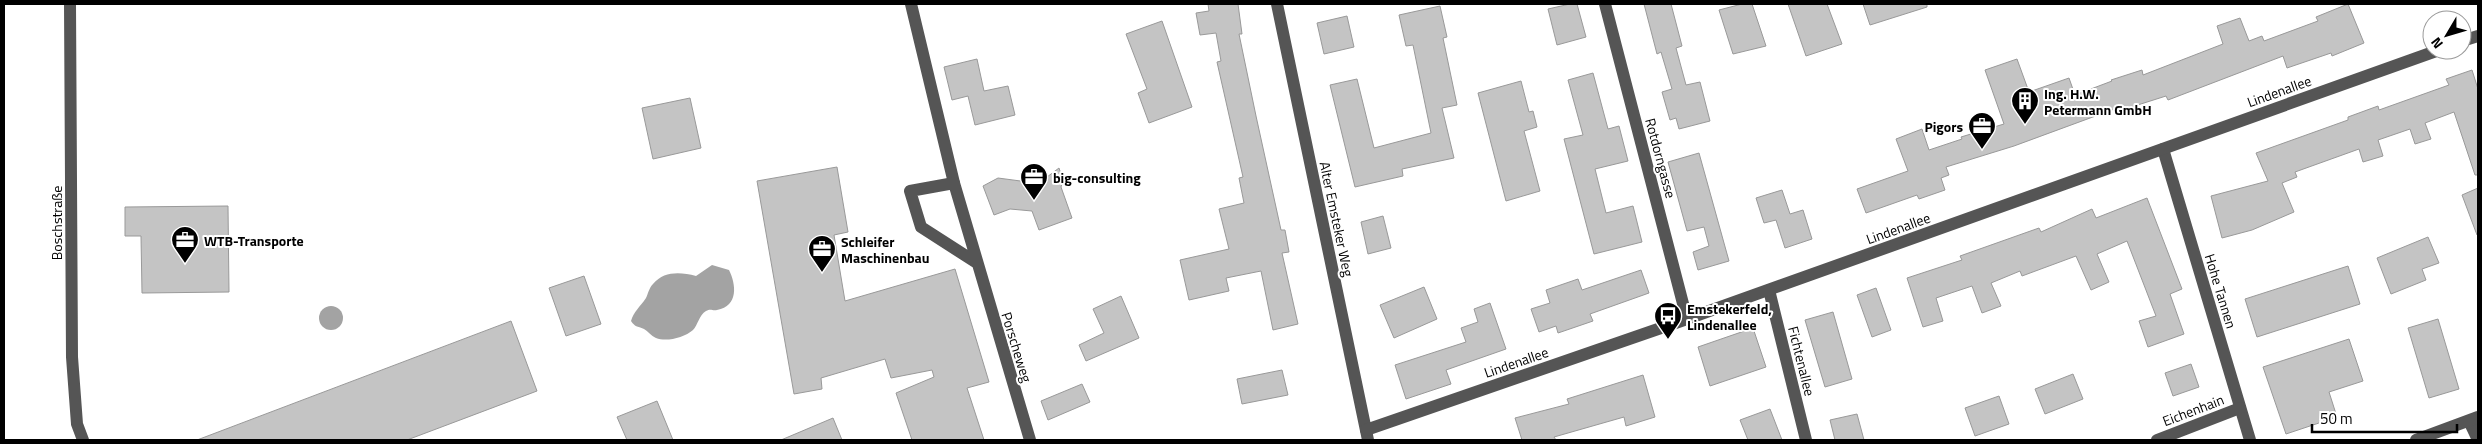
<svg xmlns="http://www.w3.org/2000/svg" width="2482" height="444" viewBox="0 0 2482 444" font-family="'Titillium Web',sans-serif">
<rect width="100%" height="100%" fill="#fff"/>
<g fill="#a3a3a3">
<path d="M712,265L729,270C736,284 739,306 717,310C712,311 711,308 706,311C699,315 698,325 693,330C684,338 666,342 656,338C651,336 648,331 644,329C637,326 635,327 631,321C634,311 640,307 646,298C648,294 649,288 653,284C664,271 680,272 696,276Z"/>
<circle cx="331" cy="318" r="12"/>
</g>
<g fill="#c4c4c4" stroke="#999">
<polygon points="1208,4 1238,4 1242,34 1239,34 1256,116 1281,230 1285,230 1289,252 1282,253 1298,324 1273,330 1261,271 1226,278 1229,291 1189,300 1180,260 1229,249 1219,209 1244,203 1239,178 1243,177 1217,62 1221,61 1216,33 1200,35 1196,13 1209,11"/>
<polygon points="1570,4 1577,4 1586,37 1557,45 1548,9"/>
<polygon points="1644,4 1671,4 1682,46 1676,48 1686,85 1700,82 1710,121 1679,129 1676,118 1670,120 1662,92 1672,89 1661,52 1657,54"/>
<polygon points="1742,4 1752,4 1766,46 1733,54 1719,10"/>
<polygon points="1788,4 1827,4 1842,44 1806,56"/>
<polygon points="1863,4 1927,4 1927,7 1870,25"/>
<polygon points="2348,4 2364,43 2332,56 2331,53 2287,68 2283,56 2168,100 2166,96 2122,110 2120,107 2014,146 1946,167 1949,175 1941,178 1945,190 1919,199 1917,195 1866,213 1857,189 1908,171 1896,139 1922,129 1929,150 1962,139 1961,137 2004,124 1985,70 2017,59 2029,92 2069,78 2075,95 2112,81 2111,80 2142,70 2143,75 2223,44 2217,26 2240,18 2249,41 2262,36 2264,41 2318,21 2316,17"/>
<polygon points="1440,6 1447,37 1443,38 1457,105 1442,108 1454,158 1402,169 1403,176 1355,187 1330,85 1357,79 1374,148 1431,133 1413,45 1406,46 1399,15"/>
<polygon points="1347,16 1354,47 1324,54 1317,23"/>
<polygon points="1162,21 1192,107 1149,123 1138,93 1147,89 1126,34"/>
<polygon points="977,59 984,91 1008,86 1015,115 975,125 968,96 952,100 944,67"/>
<polygon points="2472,70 2478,89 2478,175 2475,175 2454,112 2425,123 2431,139 2415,144 2410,129 2378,140 2383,156 2363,162 2359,149 2295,172 2297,177 2282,183 2294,212 2252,230 2222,238 2211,196 2268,181 2256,153 2348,120 2348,117 2378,106 2379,110 2449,85 2446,79"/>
<polygon points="1593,73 1608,129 1619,126 1628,161 1595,169 1606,213 1633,206 1642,242 1594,254 1564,139 1583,135 1568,80"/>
<polygon points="1521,81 1529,112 1533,111 1537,127 1524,131 1540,191 1506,201 1478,93"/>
<polygon points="690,98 701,148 653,159 642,108"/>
<polygon points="1699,153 1729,261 1698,270 1693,252 1709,246 1704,227 1687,231 1668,162"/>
<polygon points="837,167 848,232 834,235 845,301 955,269 989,382 967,388 984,440 912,440 896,393 934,377 932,370 891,378 885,359 821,378 822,389 794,394 757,181"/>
<polygon points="1059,168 1063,180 1061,187 1072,218 1039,230 1032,211 1010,209 994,215 983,186 998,178 1028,182 1040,176 1047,177"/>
<polygon points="2478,188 2478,235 2477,235 2462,195"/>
<polygon points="1782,190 1790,214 1803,210 1812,239 1785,248 1776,220 1764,223 1756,198"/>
<polygon points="2147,198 2182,289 2170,294 2184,334 2148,347 2139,321 2156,316 2127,241 2097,254 2109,282 2091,290 2076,256 2022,276 2020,271 1991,283 2001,306 1982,313 1972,286 1936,298 1943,321 1923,327 1907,278 1962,260 1960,256 2039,228 2041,232 2092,209 2096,218"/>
<polygon points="228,206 229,292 142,293 141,236 125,236 125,207"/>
<polygon points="1383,216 1391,248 1368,254 1361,222"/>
<polygon points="2428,237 2439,263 2422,269 2426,280 2391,294 2377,258"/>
<polygon points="2348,266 2360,304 2257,337 2245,299"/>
<polygon points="1641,270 1649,293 1590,314 1593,321 1558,333 1556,326 1539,332 1531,309 1550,303 1546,290 1578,279 1582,290"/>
<polygon points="584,276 601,324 566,336 549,288"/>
<polygon points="1424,287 1437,319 1394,338 1380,305"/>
<polygon points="1876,288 1891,330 1872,337 1857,295"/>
<polygon points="1121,296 1139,338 1086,361 1079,345 1104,333 1093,309"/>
<polygon points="1490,303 1506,349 1446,370 1451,384 1406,399 1395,365 1466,342 1461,328 1478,322 1474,309"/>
<polygon points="1833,312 1852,379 1825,387 1805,320"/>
<polygon points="2438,319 2459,389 2429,398 2408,328"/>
<polygon points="511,321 537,391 407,440 197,440"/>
<polygon points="1753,328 1766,367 1710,386 1698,347"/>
<polygon points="2349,339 2363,381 2329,392 2337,417 2286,434 2263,367"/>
<polygon points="2191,364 2199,387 2173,396 2165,373"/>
<polygon points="1282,370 1288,395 1242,404 1237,379"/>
<polygon points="2073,374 2083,399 2045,414 2035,389"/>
<polygon points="1643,375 1655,417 1626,426 1624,417 1554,437 1556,440 1522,440 1515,418 1569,404 1567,399"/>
<polygon points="1082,384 1090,402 1048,420 1041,401"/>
<polygon points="1999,396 2009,424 1975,436 1965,408"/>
<polygon points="657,401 673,440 627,440 617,417"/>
<polygon points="1770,409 1782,440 1748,440 1740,420"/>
<polygon points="1857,414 1864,440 1835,440 1830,420"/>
<polygon points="833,418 842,440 781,440"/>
</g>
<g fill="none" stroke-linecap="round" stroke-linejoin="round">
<g stroke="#555" stroke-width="12">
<polyline points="70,4 72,357 77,424 83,440"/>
<polyline points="911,4 954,183"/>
<polyline points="1277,4 1368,440"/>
<polyline points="1605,4 1687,319"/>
<polyline points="2462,41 2478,36"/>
<polyline points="2163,149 2250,440"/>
<polyline points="977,263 921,227 910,191 954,183 1030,440"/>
<polyline points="1769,290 1806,440"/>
<polyline points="2469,421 2478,440"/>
<polyline points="1366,430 1687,319 2439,50"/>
<polyline points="2157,440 2240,408"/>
<polyline points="2416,440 2478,417"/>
</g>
</g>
<defs>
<symbol id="building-pin" viewBox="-11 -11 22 30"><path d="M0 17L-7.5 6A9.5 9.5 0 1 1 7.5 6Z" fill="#000" stroke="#fff"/><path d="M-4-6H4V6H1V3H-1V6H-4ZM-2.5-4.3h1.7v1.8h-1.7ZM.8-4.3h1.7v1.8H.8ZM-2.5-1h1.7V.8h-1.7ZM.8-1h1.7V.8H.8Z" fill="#fff"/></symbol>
<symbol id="office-pin" viewBox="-11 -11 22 30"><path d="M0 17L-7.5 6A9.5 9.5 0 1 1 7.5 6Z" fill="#000" stroke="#fff"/><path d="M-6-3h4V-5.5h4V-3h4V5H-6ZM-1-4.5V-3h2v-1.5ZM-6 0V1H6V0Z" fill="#fff"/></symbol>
<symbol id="bus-pin" viewBox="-11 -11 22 30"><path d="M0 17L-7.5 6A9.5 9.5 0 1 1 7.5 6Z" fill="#000" stroke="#fff"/><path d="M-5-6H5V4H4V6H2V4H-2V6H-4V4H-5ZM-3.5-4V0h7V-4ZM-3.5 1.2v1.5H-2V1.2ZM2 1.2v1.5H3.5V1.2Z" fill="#fff"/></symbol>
</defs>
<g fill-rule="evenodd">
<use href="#building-pin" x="2009" y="85" width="32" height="43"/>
<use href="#office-pin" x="1966" y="110" width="32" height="43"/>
<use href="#office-pin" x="1018" y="161" width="32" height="43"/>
<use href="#office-pin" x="169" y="224" width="32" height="43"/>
<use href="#office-pin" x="806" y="233" width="32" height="43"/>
<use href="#bus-pin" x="1652" y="300" width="32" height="43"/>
</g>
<g text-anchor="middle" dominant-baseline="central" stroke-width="4" stroke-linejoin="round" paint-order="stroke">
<g font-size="14" fill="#000" stroke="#fff">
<text transform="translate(2279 91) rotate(-20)">Lindenallee</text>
<text transform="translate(1661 158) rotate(75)">Rotdorngasse</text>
<text transform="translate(1337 219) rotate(78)">Alter Emsteker Weg</text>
<text transform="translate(56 223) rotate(-90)">Boschstraße</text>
<text transform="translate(1898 228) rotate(-20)">Lindenallee</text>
<text transform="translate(2221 291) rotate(73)">Hohe Tannen</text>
<text transform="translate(1017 347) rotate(73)">Porscheweg</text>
<text transform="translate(1802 361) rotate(76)">Fichtenallee</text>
<text transform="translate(1516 362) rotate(-19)">Lindenallee</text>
<text transform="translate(2193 410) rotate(-21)">Eichenhain</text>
</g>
<g font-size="14" font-weight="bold" fill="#000" stroke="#fff" text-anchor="start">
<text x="2044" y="93">Ing. H.W.<tspan x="2044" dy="16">Petermann GmbH</tspan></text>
<text x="1963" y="126" text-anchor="end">Pigors</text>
<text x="1053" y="177">big-consulting</text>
<text x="204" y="240">WTB-Transporte</text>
<text x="841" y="241">Schleifer<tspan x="841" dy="16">Maschinenbau</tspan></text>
<text x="1687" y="308">Emstekerfeld,<tspan x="1687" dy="16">Lindenallee</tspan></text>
</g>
</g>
<rect width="2482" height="444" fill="none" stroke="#000000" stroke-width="10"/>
<g transform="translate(2447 35) rotate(232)"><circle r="24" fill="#ffffff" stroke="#999999"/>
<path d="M0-4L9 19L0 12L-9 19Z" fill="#000000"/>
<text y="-8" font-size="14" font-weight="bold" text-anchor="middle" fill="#000000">N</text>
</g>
<path d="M2312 424v8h145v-8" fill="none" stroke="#000000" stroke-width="2.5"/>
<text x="2320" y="424" font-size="15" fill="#000000" stroke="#ffffff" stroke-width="4" paint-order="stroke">50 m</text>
</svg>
